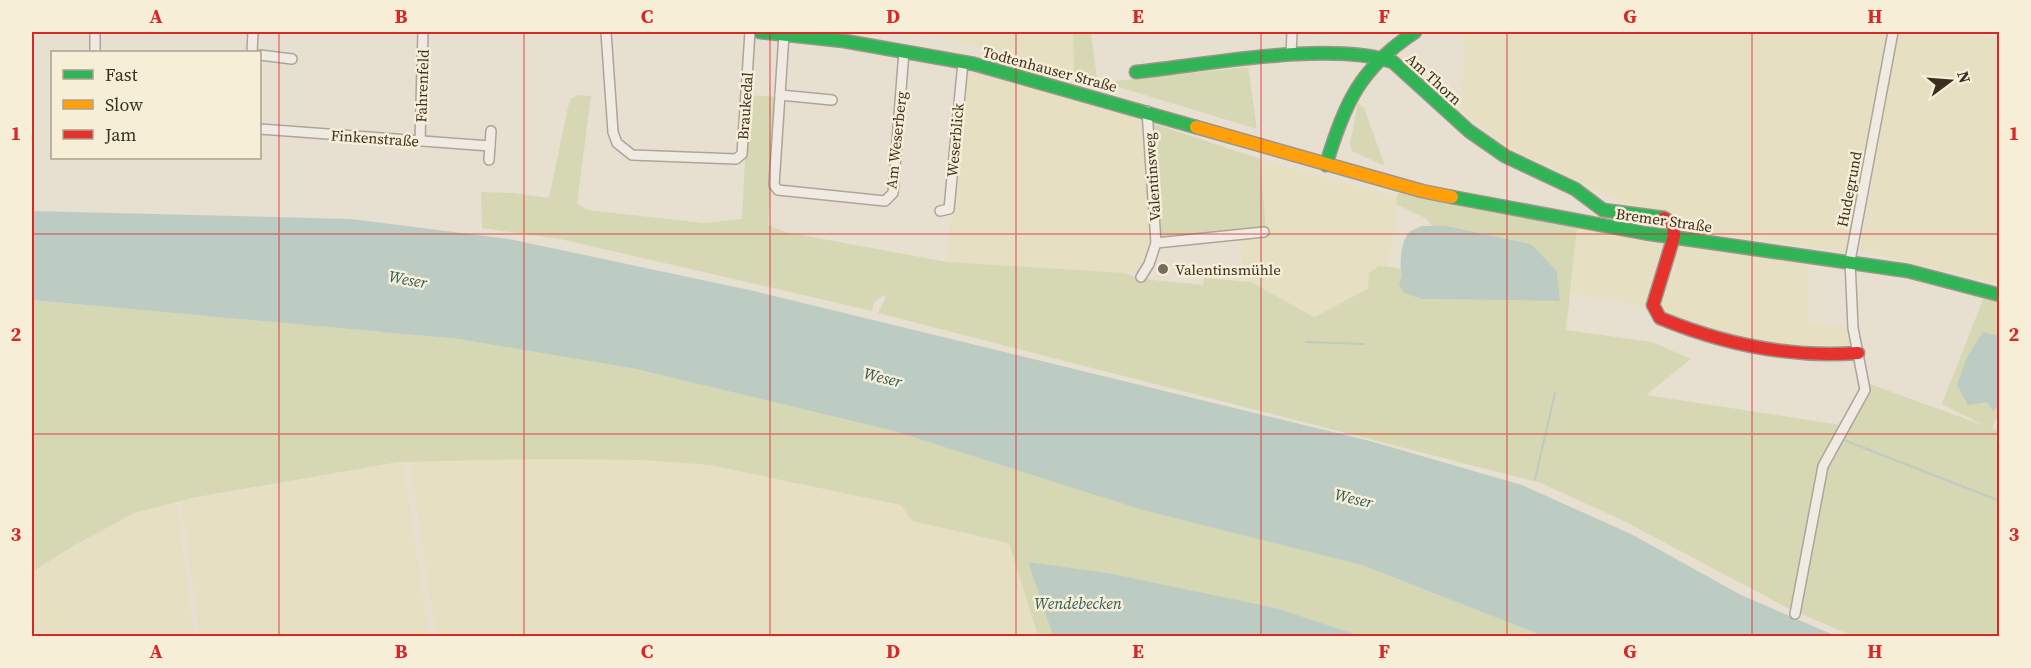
<svg xmlns="http://www.w3.org/2000/svg" width="2031" height="668" viewBox="0 0 2031 668" font-family="'Source Serif 4',serif">
<rect width="100%" height="100%" fill="#e7e0d1"/>
<g fill="#e6dfc2">
<polygon points="921,32 1073,32 1074,72"/>
<polygon points="1465,32 1889,32 1848,253 1681,227 1678,219 1640,211 1506,146 1461,111"/>
<polygon points="1898,32 1952,32 1999,39 1999,283 1860,251"/>
<polygon points="965,67 1145,115 1153,242 1148,262 1141,271 1124,273 947,262"/>
<polygon points="1260,159 1398,198 1388,267 1379,266 1369,289 1314,317 1252,282 1244,281 1240,236 1266,234"/>
<polygon points="1577,228 1807,262 1808,323 1850,326 1852,346 1844,352 1773,348 1666,319 1655,308 1571,293"/>
<polygon points="537,459 644,460 710,465 901,505 912,521 1009,543 1038,636 436,636 410,461"/>
<polygon points="403,461 429,636 200,636 181,501"/>
<polygon points="176,502 194,636 32,636 32,572 114,523 134,513"/>
</g>
<g fill="#d6d7b3">
<polygon points="1073,32 1091,32 1098,86 1074,79"/>
<polygon points="1248,67 1257,129 1115,86 1116,81"/>
<path d="M578,95L591,96L577,203L587,210L704,223L742,219L748,95L777,97L768,225L785,232L947,262L1124,273L1143,279L1203,285L1204,278L1251,282L1314,317L1368,289L1369,273L1379,266L1399,268L1422,299L1560,301L1557,271L1531,244L1447,226H1432L1425,218L1396,204L1398,193L1577,228L1566,330L1652,342L1691,359L1646,395L1841,425C1810,476 1804,553 1793,611L1626,522L1541,483L878,313L886,297L883,295L874,303L872,311L560,239L482,228L481,192L513,193L549,198L568,107L571,99Z"/>
<polygon points="1358,103 1364,108 1385,166 1352,151 1350,144"/>
<polygon points="1152,123 1260,159 1266,230 1165,240 1158,235"/>
<polygon points="1984,297 1999,302 1999,413 1992,428 2000,432 1999,636 1853,636 1797,612 1824,473 1865,399 1870,384 1985,426 1942,404"/>
<polygon points="32,300 459,339 636,369 894,431 1362,565 1543,636 1361,636 1276,608 1028,562 1053,636 1038,636 1009,543 912,521 901,505 710,465 644,460 537,459 398,462 192,498 134,513 75,545 32,572"/>
</g>
<g fill="#bcccc2">
<polygon points="32,211 351,219 509,239 754,291 1370,441 1522,485 1631,534 1741,595 1836,636 1543,636 1362,565 1143,510 894,431 636,369 459,339 32,300"/>
<path d="M1422,226H1447L1531,244L1557,271L1560,301L1422,299L1404,293L1399,285L1402,275C1399,267 1401,245 1406,237C1409,230 1416,229 1422,226Z"/>
<polygon points="1983,332 1999,336 1999,404 1993,411 1987,402 1968,405 1957,385 1967,357"/>
<polygon points="1028,562 1107,573 1276,608 1361,636 1053,636"/>
</g>
<g fill="none" stroke-linecap="round" stroke-linejoin="round">
<g stroke="#bcccc2" stroke-width="2">
<polyline points="1306,342 1364,344"/>
<polyline points="1841,439 2000,501"/>
<polyline points="1535,479 1555,393"/>
</g>
<defs>
<g id="street">
<polyline points="606,32 613,132 617,143 632,155 736,159 742,154 750,32"/>
<polyline points="784,34 774,185 778,190 885,201 893,193 904,51"/>
<polyline points="95,52 95,32"/>
<polyline points="252,52 253,32"/>
<polyline points="260,55 292,59"/>
<polyline points="1291,55 1292,32"/>
<polyline points="780,95 832,100"/>
<polyline points="260,129 490,146"/>
<polyline points="420,141 423,32"/>
<polyline points="489,160 491,131"/>
<polyline points="940,211 949,209 963,62"/>
<polyline points="1156,243 1264,232"/>
<polyline points="1141,277 1149,264 1156,243 1147,111"/>
<polyline points="1795,614 1823,466 1865,390 1853,328 1850,261 1893,32"/>
</g>
<g id="fast">
<polyline points="760,32 844,41 974,64 1196,127"/>
<path d="M1136,72C1204,65 1331,40 1393,62L1469,131L1505,156L1575,189L1603,210L1664,218"/>
<path d="M1326,165C1344,104 1360,68 1415,32"/>
<polyline points="1452,197 1644,233 1908,271 2000,295"/>
</g>
<polyline id="slow" points="1196,127 1422,191 1452,197"/>
<path id="jam" d="M1664,218L1673,223L1674,236L1653,305L1660,318C1723,344 1790,358 1858,353"/>
</defs>
<use href="#street" stroke="#ada599" stroke-width="12"/>
<use href="#fast" stroke="#9c958a" stroke-width="15"/>
<use href="#slow" stroke="#9c958a" stroke-width="15"/>
<use href="#jam" stroke="#9c958a" stroke-width="15"/>
<use href="#street" stroke="#efebe3" stroke-width="9"/>
<use href="#fast" stroke="#30b455" stroke-width="12"/>
<use href="#slow" stroke="#ff9f0a" stroke-width="12"/>
<use href="#jam" stroke="#e5322d" stroke-width="12"/>
</g>
<path fill="none" stroke="#d62828" stroke-width="1.5" stroke-opacity="0.55" d="M279,32V636M524,32V636M770,32V636M1016,32V636M1261,32V636M1507,32V636M1752,32V636M32,234H2000M32,434H2000"/>
<circle fill="#786c5e" stroke="#f7eed8" stroke-width="2" cx="1163" cy="269" r="6"/>
<g text-anchor="middle" dominant-baseline="central" stroke-width="5" stroke-linejoin="round" paint-order="stroke">
<g font-size="15" fill="#3d2e20" stroke="#f7eed8">
<text transform="translate(1050 69) rotate(15)">Todtenhauser Straße</text>
<text transform="translate(1434 79) rotate(42)">Am Thorn</text>
<text transform="translate(422 86) rotate(-88)">Fahrenfeld</text>
<text transform="translate(745 106) rotate(-86)">Braukedal</text>
<text transform="translate(375 138) rotate(4)">Finkenstraße</text>
<text transform="translate(896 140) rotate(-84)">Am Weserberg</text>
<text transform="translate(955 140) rotate(-85)">Weserblick</text>
<text transform="translate(1152 177) rotate(-94)">Valentinsweg</text>
<text transform="translate(1849 189) rotate(-79)">Hudegrund</text>
<text transform="translate(1664 220) rotate(8)">Bremer Straße</text>
</g>
<g font-size="15" fill="#3d2e20" stroke="#f7eed8" text-anchor="start">
<text x="1175" y="269">Valentinsmühle</text>
</g>
<g font-size="16" font-style="italic" fill="#2f5d5a" stroke="#f7eed8">
<text transform="translate(408 279) rotate(10)">Weser</text>
<text transform="translate(883 377) rotate(14)">Weser</text>
<text transform="translate(1354 498) rotate(13)">Weser</text>
<text x="1078" y="603">Wendebecken</text>
</g>
</g>
<rect width="2031" height="668" fill="none" stroke="#f7eed8" stroke-width="66"/>
<rect x="51" y="51" width="210" height="108" fill="#f7eed8" stroke="#ada18e" stroke-width="1.5"/>
<rect x="63" y="70" width="30" height="9" fill="#30b455" stroke="#ada18e" stroke-width="1.5"/>
<text x="105" y="81" font-size="18" fill="#3d2e20">Fast</text>
<rect x="63" y="100" width="30" height="9" fill="#ff9f0a" stroke="#ada18e" stroke-width="1.5"/>
<text x="105" y="111" font-size="18" fill="#3d2e20">Slow</text>
<rect x="63" y="130" width="30" height="9" fill="#e5322d" stroke="#ada18e" stroke-width="1.5"/>
<text x="105" y="141" font-size="18" fill="#3d2e20">Jam</text>
<g transform="translate(1950 81) rotate(74)" stroke="#f7eed8" stroke-width="4.5" paint-order="stroke">
<path d="M0-4.5L10 22L0 15L-10 22Z" fill="#3d2e20"/>
<text y="-9" font-size="16" font-weight="bold" text-anchor="middle" fill="#3d2e20">N</text>
</g>
<rect x="33" y="33" width="1965" height="602" fill="none" stroke="#d62828" stroke-width="2"/>
<g font-size="20" text-anchor="middle" font-weight="bold" fill="#d62828">
<text x="156" y="23">A</text>
<text x="401" y="23">B</text>
<text x="647" y="23">C</text>
<text x="893" y="23">D</text>
<text x="1138" y="23">E</text>
<text x="1384" y="23">F</text>
<text x="1630" y="23">G</text>
<text x="1875" y="23">H</text>
<text x="16" y="140">1</text>
<text x="2014" y="140">1</text>
<text x="16" y="341">2</text>
<text x="2014" y="341">2</text>
<text x="16" y="541">3</text>
<text x="2014" y="541">3</text>
<text x="156" y="658">A</text>
<text x="401" y="658">B</text>
<text x="647" y="658">C</text>
<text x="893" y="658">D</text>
<text x="1138" y="658">E</text>
<text x="1384" y="658">F</text>
<text x="1630" y="658">G</text>
<text x="1875" y="658">H</text>
</g>
</svg>
